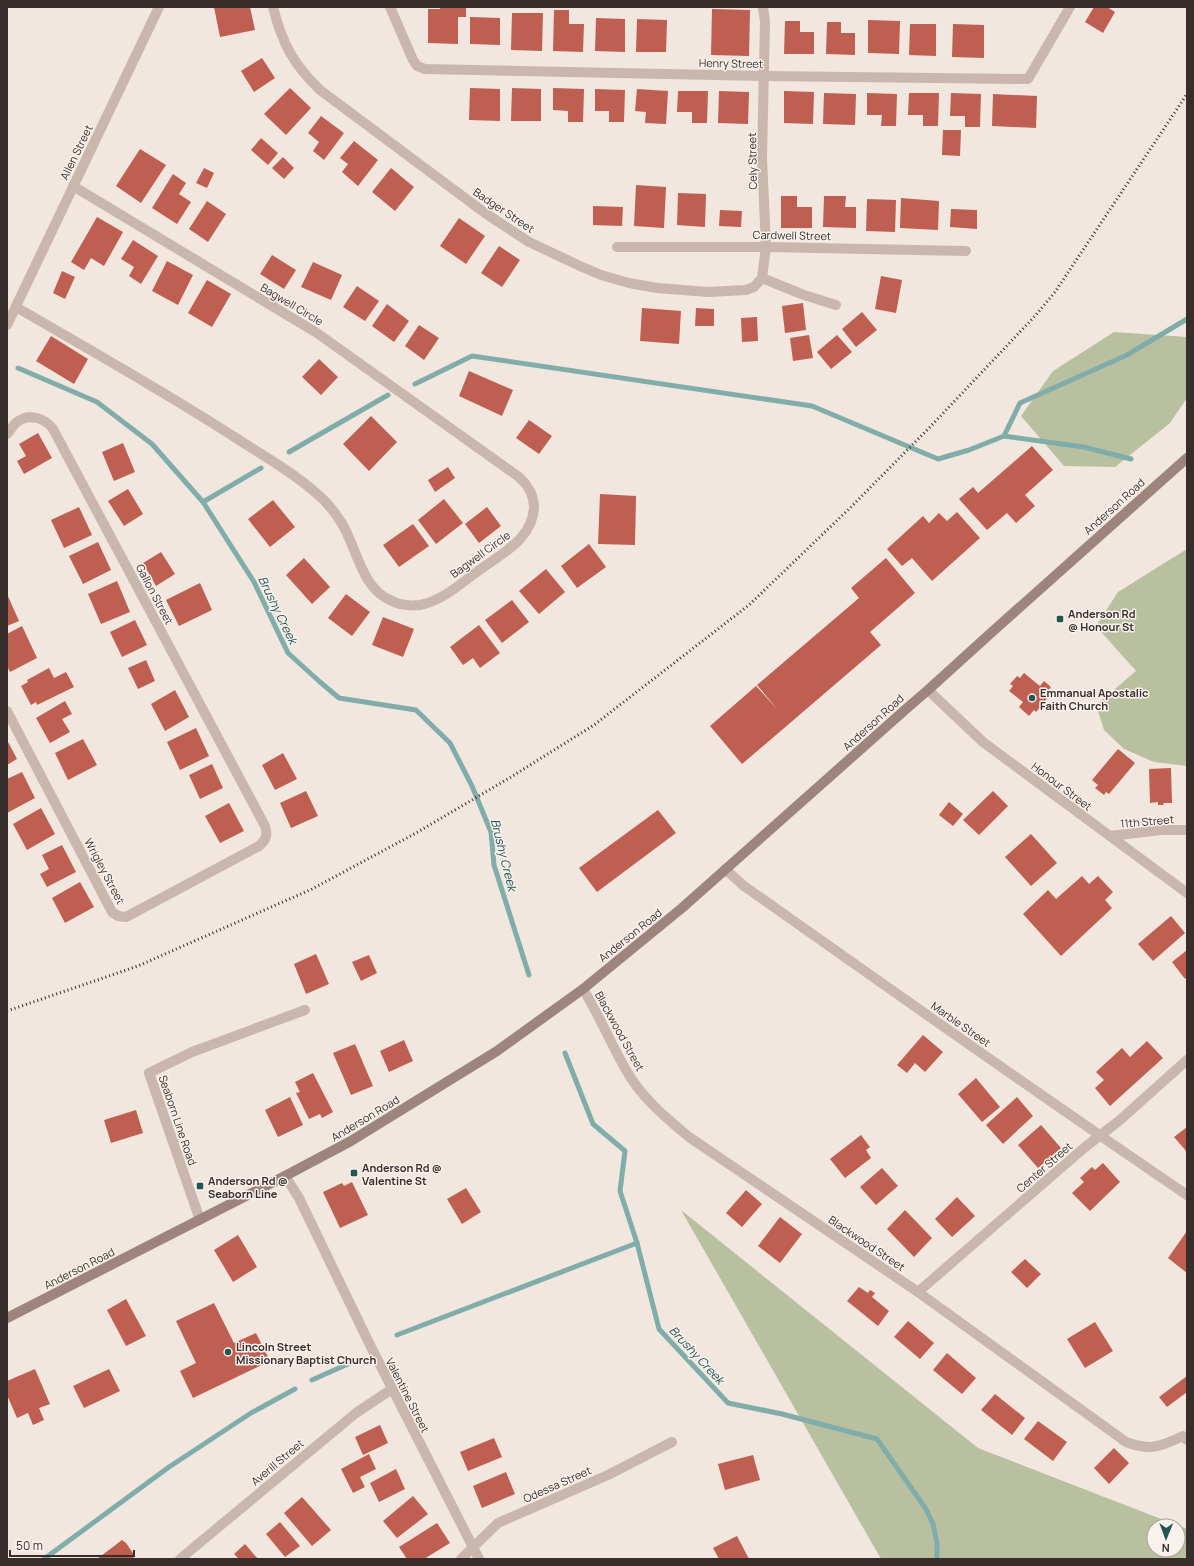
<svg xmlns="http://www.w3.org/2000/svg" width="1194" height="1566" viewBox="0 0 1194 1566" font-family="Manrope,sans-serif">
<rect width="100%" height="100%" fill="#f1e7df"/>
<g fill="#b9c0a0" fill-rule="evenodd">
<polygon points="1114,332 1187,337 1187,398 1170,423 1115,467 1064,466 1021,416 1053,371"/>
<polygon points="1187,549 1187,766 1154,762 1124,749 1104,730 1096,705 1136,671 1096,626 1118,592"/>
<path d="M681,1210L978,1448L1187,1529V1559H881ZM1154,1526H1178V1550H1154Z"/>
</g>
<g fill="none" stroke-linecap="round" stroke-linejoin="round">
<g stroke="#80adaa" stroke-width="5">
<polyline points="18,368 97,402 152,444 203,502 254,582 288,653 320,682 339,698 416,710 450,743 472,786 491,832 494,865 529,975"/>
<polyline points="415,384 472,356 812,406 938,459 969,450 1004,436 1084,447 1131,459"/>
<polyline points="1004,436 1020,403 1127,355 1187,319"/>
<polyline points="289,452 388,395"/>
<polyline points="203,502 261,468"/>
<polyline points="565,1053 593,1124 625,1151 620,1191 637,1243 659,1329 728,1403 782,1414 877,1439 926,1509 933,1524 937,1543 937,1559"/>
<polyline points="397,1335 637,1243"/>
<polyline points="312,1380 359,1359"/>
<polyline points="44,1559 169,1467 251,1413 295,1389"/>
</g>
</g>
<g fill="#be5f51">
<polygon points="214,7 250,7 255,30 220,37"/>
<polygon points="440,7 466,7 466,17 458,17 458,44 428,43 428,9 440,9"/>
<polygon points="1094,7 1107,7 1115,12 1103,33 1085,22"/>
<polygon points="712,9 750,10 749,56 711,55"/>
<polygon points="554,10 569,10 569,24 584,24 583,52 553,51"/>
<polygon points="512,13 543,13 542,51 511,50"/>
<polygon points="470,17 500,18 500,45 470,44"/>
<polygon points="596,18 625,19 625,52 595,51"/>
<polygon points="637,19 667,20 666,52 636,52"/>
<polygon points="868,20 900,21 899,54 868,53"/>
<polygon points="785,21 800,21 800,32 814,32 814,54 784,54"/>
<polygon points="827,22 841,22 841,33 855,33 855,55 826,54"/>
<polygon points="910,24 936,24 936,56 909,55"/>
<polygon points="953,24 984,25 984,58 952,57"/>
<polygon points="262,58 275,78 254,92 241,71"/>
<polygon points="290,88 311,108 286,135 264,114"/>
<polygon points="470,88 500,89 500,121 469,120"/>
<polygon points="512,88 541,89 541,121 511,121"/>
<polygon points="553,88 584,89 583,122 568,122 568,111 553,110"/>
<polygon points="595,89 625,90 624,122 609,122 609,111 595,111"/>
<polygon points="637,89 668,91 666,124 645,123 646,112 635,111"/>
<polygon points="678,91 708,91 707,123 692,123 692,112 677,112"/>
<polygon points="719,91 749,92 748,124 718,123"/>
<polygon points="784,91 814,92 813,124 784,123"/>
<polygon points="824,93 856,94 855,125 823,124"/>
<polygon points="867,93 897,94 896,126 881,126 882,115 867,115"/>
<polygon points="909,93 939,93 938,126 923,126 923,115 908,115"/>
<polygon points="951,93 981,94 980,127 965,127 965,116 950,116"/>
<polygon points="993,94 1037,96 1036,128 992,126"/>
<polygon points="321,116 344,133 324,160 313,151 319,142 308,133"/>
<polygon points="943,130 961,130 960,156 942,155"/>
<polygon points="261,138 278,153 268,165 251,150"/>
<polygon points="354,141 378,160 358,186 342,172 348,164 340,158"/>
<polygon points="140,149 166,165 141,203 116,186"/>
<polygon points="283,157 294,168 284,179 272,168"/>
<polygon points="204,168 214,173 207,188 196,183"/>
<polygon points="391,168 414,187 395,211 372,192"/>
<polygon points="173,174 186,183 179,194 191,202 177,224 152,208"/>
<polygon points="636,185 666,187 664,228 634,226"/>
<polygon points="678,193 706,194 705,227 677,225"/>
<polygon points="781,196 797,196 797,207 812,207 812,228 781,228"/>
<polygon points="824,196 846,196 845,207 856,207 856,228 823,227"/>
<polygon points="901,198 939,201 938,230 900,228"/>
<polygon points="867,199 896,200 895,232 866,231"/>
<polygon points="207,201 226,214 208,242 189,229"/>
<polygon points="593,206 623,207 622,226 593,225"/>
<polygon points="951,209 977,210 977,229 950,227"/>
<polygon points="720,210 742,211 741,227 719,226"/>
<polygon points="97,217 123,232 104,266 91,258 84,270 71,262"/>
<polygon points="459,218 485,236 466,264 440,246"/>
<polygon points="133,240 158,256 141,284 129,276 134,267 121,259"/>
<polygon points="499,246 520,260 502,287 481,273"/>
<polygon points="272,255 296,270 284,289 260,274"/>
<polygon points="167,261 193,275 178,305 152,291"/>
<polygon points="313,262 342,275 331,300 301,287"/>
<polygon points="62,271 75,277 65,299 53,293"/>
<polygon points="881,276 902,280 896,313 875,309"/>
<polygon points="207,280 231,294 212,327 188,313"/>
<polygon points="357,286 379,301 365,321 343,307"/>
<polygon points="803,303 806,330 785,333 782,306"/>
<polygon points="387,304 409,321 394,342 372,326"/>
<polygon points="642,308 681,311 679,344 640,341"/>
<polygon points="696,308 714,309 714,326 695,326"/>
<polygon points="862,312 877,330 856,347 842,329"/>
<polygon points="757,317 758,341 742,342 741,318"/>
<polygon points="419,325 439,338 424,360 405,346"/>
<polygon points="809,335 813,358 793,361 790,338"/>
<polygon points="837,335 852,352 831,369 817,352"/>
<polygon points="51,336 88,359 74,384 36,361"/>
<polygon points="319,359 338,377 321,395 302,377"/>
<polygon points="469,371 513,390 502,416 459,396"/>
<polygon points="371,416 397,442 369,471 343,444"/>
<polygon points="529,420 552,436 539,454 516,438"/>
<polygon points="38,433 52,458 24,474 17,461 26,456 19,444"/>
<polygon points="123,443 135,472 114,481 102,452"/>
<polygon points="1032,446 1053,470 1025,495 1035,506 1016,523 1007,513 987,530 959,499 973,487 978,493"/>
<polygon points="448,467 455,478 435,492 428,480"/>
<polygon points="128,489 143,514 124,526 108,501"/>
<polygon points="600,494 636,496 635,545 598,544"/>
<polygon points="444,499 463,523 436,544 418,520"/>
<polygon points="273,500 295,527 270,547 248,519"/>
<polygon points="79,507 92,535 64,548 51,520"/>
<polygon points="487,507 501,526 479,543 465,524"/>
<polygon points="957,512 980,538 932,581 912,558 902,566 887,549 923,516 929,523 939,513 947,521"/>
<polygon points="413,524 429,546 399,567 383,545"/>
<polygon points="98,542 111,570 83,584 69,556"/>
<polygon points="589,544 606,567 577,588 561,566"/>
<polygon points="161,552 175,574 156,586 143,563"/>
<polygon points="304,558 330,587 312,604 286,575"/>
<polygon points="886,558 915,593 870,632 881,645 742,764 710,726 756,686 778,710 757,685 859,598 851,588"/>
<polygon points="546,569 565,592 539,614 519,591"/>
<polygon points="117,581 130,612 101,624 88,594"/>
<polygon points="200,583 212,610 179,626 166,600"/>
<polygon points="7,594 19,621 7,626"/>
<polygon points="346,594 370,612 352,636 328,618"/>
<polygon points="512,600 529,622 502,643 485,620"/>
<polygon points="383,617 414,629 403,657 372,645"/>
<polygon points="135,620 147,645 122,657 110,632"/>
<polygon points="479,625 500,653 480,668 473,658 463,665 450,647"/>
<polygon points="22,626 37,658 10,672 7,666 7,634"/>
<polygon points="146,660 155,681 138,689 128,668"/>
<polygon points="49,668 54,678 66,672 74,687 37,705 36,702 31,705 21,686 28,682 27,680"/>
<polygon points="1024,673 1040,686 1044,681 1051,687 1048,691 1051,694 1036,712 1034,710 1029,716 1019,707 1023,702 1009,691 1013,686 1010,684 1017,676 1020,678"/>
<polygon points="175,690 189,717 165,731 151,704"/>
<polygon points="65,701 72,714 62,719 70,732 50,743 36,718"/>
<polygon points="196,728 209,756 180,770 167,742"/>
<polygon points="83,739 97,765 68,780 55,753"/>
<polygon points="7,740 17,759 7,765"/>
<polygon points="1118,749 1135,763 1109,794 1106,792 1104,795 1095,788 1098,785 1092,780"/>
<polygon points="283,753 297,779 275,790 262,765"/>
<polygon points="212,764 223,788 200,799 189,775"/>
<polygon points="1171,768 1172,803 1163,803 1164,805 1158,805 1158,802 1150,803 1149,769"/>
<polygon points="22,772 35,798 7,813 7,779"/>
<polygon points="306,791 318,816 291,828 280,803"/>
<polygon points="993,791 1008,806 979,835 963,820"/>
<polygon points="949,802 963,814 953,826 939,815"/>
<polygon points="229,803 244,831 220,843 205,816"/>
<polygon points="41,808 55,834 27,850 13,824"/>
<polygon points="658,810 676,833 597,892 579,868"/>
<polygon points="1031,834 1057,863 1031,886 1005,857"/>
<polygon points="62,845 76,872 47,887 40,874 49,869 42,855"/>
<polygon points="1082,876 1089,884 1098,876 1113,892 1105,900 1112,908 1061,956 1023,914 1048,890 1056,899"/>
<polygon points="80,882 94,907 65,923 52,898"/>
<polygon points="1171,916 1185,933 1153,961 1138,944"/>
<polygon points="1187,950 1187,977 1185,979 1172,962"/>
<polygon points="316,954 329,984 306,994 294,964"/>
<polygon points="369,955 377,973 361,981 352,962"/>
<polygon points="923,1035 943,1052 925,1072 915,1063 907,1073 897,1065"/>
<polygon points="404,1040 413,1061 389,1072 380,1051"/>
<polygon points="1147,1041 1163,1058 1110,1106 1095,1088 1104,1080 1096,1072 1122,1048 1130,1057"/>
<polygon points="355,1044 373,1086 351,1095 333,1053"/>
<polygon points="313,1073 333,1112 322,1118 320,1114 309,1119 296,1093 300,1092 295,1082"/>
<polygon points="976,1078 1000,1107 982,1122 958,1094"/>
<polygon points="290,1097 303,1125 278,1137 265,1110"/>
<polygon points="1017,1097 1033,1116 1003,1144 986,1125"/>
<polygon points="136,1110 143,1133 111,1143 104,1120"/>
<polygon points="1041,1125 1061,1148 1038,1168 1018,1145"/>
<polygon points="1187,1127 1187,1152 1174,1137"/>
<polygon points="861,1135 870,1147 866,1150 871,1158 845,1178 830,1159"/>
<polygon points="1103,1163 1120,1182 1090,1211 1072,1193 1084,1182 1080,1178 1092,1167 1095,1170"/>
<polygon points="882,1168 898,1186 876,1205 860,1187"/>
<polygon points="352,1182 368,1215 340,1228 323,1192 342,1183 344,1186"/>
<polygon points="466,1188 481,1212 462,1224 447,1199"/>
<polygon points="746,1190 762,1204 742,1227 726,1213"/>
<polygon points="957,1197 975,1216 952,1237 935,1219"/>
<polygon points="905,1210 932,1238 914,1257 887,1229"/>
<polygon points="780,1217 802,1234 780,1263 758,1246"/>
<polygon points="1187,1231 1187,1273 1168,1258"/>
<polygon points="238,1235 257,1267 233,1282 214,1250"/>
<polygon points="1025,1259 1041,1274 1027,1288 1011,1272"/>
<polygon points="859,1287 868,1293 870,1290 875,1293 872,1297 889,1311 878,1326 847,1301"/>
<polygon points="126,1299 146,1336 126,1346 107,1310"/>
<polygon points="214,1303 234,1343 256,1333 270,1361 193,1398 180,1371 196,1363 176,1321"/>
<polygon points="908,1321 934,1343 920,1359 894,1337"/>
<polygon points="1095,1322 1113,1351 1085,1368 1067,1339"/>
<polygon points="947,1353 976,1378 962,1394 933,1370"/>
<polygon points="35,1369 50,1404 39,1408 44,1420 33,1425 28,1413 17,1418 7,1395 7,1381"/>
<polygon points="109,1369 120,1391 84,1408 73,1386"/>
<polygon points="1187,1376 1187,1392 1167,1407 1159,1397"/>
<polygon points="995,1394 1025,1418 1012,1435 981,1410"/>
<polygon points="1038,1421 1067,1442 1053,1461 1024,1439"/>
<polygon points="380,1425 388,1443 363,1455 355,1437"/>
<polygon points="494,1438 502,1457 468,1471 460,1452"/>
<polygon points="1114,1448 1129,1463 1109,1484 1094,1468"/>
<polygon points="369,1454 376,1469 360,1477 365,1487 353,1493 341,1469"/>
<polygon points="753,1455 760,1480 725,1490 718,1464"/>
<polygon points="396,1469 405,1489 379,1502 370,1483"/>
<polygon points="506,1472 515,1494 482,1508 473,1486"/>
<polygon points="413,1496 428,1514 397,1538 383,1521"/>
<polygon points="302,1497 331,1530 312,1546 284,1513"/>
<polygon points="280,1522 300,1546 285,1557 266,1534"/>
<polygon points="437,1523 450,1543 424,1559 407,1559 399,1547"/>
<polygon points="737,1536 749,1559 719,1559 713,1548"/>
<polygon points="122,1540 126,1543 135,1556 133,1558 134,1559 97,1559"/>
<polygon points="245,1544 258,1559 239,1559 234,1554"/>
</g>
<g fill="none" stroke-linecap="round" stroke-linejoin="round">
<g stroke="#c9b6ac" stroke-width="10">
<path d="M273,7C282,43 293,64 320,90L485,213L529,242L580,266L601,275L629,283L657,288L708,292L746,290L754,287L762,278L766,247L762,157L765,22L763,7"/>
<polyline points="390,7 413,60 417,66 425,69 765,76 1028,79 1070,7"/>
<polyline points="617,247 766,247 966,251"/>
<polyline points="762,278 804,295 836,305"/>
<path d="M16,307C90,350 165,392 236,438C262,455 293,472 316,493C326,501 334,511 341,522C357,547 361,589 392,601C400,605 410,606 420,605C442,601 460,584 478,571C501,554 533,539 534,507C534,495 527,484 519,477L317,333L73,186"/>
<path d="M7,434C10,431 13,425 17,422C29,413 45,418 53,429L265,826C268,835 266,840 259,846L126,917L118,916L112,912L7,711"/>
<polyline points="928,690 983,742 1187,893"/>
<polyline points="1110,836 1161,830 1187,830"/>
<path d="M725,869L744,886C891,990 1038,1094 1187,1195"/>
<path d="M583,989C599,1015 611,1044 626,1070C641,1097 666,1118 689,1137L918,1292L1126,1442C1150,1451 1160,1447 1183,1436L1187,1440"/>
<polyline points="200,1220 149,1073 192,1052 305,1010"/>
<polyline points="918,1292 1084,1148 1120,1120 1187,1060"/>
<polyline points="180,1559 356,1413 392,1389"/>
<polyline points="461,1559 498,1523 608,1475 672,1442"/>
</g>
<g stroke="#c9b6ac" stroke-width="10">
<polyline points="7,325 159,7"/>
<polyline points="285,1176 299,1198 370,1345 479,1559"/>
</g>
<polyline stroke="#9d857d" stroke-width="10" points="7,1318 285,1176 351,1141 497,1051 583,989 682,908 906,709 928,690 992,632 1187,458"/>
<polyline stroke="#372d2a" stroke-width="3" stroke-dasharray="1 3" stroke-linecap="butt" points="7,1011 138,966 312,889 416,833 511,777 594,725 749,605 851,507 931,426 1035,316 1055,292 1187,94"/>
</g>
<g fill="#225654" stroke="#f9f1ec" stroke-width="1.5">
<rect x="1056" y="615" width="8" height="8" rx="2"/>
<circle cx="1032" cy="698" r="4"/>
<rect x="350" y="1169" width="8" height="8" rx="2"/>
<rect x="196" y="1182" width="8" height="8" rx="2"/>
<circle cx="228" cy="1352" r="4"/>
</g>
<g text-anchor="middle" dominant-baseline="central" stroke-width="3" stroke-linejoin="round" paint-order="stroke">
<g font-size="11" fill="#372d2a" stroke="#f9f1ec">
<text transform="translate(731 63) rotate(1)">Henry Street</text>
<text transform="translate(76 152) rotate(-64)">Allen Street</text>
<text transform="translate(752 161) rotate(-91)">Cely Street</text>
<text transform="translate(504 210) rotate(34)">Badger Street</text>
<text transform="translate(792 235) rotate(1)">Cardwell Street</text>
<text transform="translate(292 304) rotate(31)">Bagwell Circle</text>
<text transform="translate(1114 506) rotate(-42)">Anderson Road</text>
<text transform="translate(480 554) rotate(-36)">Bagwell Circle</text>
<text transform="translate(155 594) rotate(62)">Gallon Street</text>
<text transform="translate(873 722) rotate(-42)">Anderson Road</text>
<text transform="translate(1062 786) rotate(37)">Honour Street</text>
<text transform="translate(1147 821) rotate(-5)">11th Street</text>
<text transform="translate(105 871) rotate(62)">Wrigley Street</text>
<text transform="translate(630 935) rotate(-39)">Anderson Road</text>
<text transform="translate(961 1024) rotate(35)">Marble Street</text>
<text transform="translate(620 1031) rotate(61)">Blackwood Street</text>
<text transform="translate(365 1118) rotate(-31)">Anderson Road</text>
<text transform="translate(178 1120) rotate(71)">Seaborn Line Road</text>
<text transform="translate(1044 1167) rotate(-41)">Center Street</text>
<text transform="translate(867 1243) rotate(34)">Blackwood Street</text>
<text transform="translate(79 1268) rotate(-27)">Anderson Road</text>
<text transform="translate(408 1395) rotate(63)">Valentine Street</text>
<text transform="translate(277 1462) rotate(-40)">Averill Street</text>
<text transform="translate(557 1484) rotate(-24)">Odessa Street</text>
</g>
<g font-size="11" font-weight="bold" fill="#372d2a" stroke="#f9f1ec" text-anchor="start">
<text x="1068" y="613">Anderson Rd<tspan x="1068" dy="13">@ Honour St</tspan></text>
<text x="1040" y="692">Emmanual Apostalic<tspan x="1040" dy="13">Faith Church</tspan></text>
<text x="362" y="1167">Anderson Rd @<tspan x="362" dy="13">Valentine St</tspan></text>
<text x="208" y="1180">Anderson Rd @<tspan x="208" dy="13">Seaborn Line</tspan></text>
<text x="236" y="1346">Lincoln Street<tspan x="236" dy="13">Missionary Baptist Church</tspan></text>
</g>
<g font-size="12" font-style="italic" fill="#225654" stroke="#f9f1ec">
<text transform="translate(278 610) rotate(64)">Brushy Creek</text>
<text transform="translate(504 855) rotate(76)">Brushy Creek</text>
<text transform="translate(697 1355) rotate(47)">Brushy Creek</text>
</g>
</g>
<rect width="1194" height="1566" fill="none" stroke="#372d2a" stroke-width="16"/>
<g transform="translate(1166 1538) rotate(181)"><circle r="19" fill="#f9f1ec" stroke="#aba39e"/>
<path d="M0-3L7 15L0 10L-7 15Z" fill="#225654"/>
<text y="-6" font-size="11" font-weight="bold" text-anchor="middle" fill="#372d2a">N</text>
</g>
<path d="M10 1550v6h124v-6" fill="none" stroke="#372d2a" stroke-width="2"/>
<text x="16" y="1550" font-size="12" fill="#372d2a" stroke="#f9f1ec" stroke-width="3" paint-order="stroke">50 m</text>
</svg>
